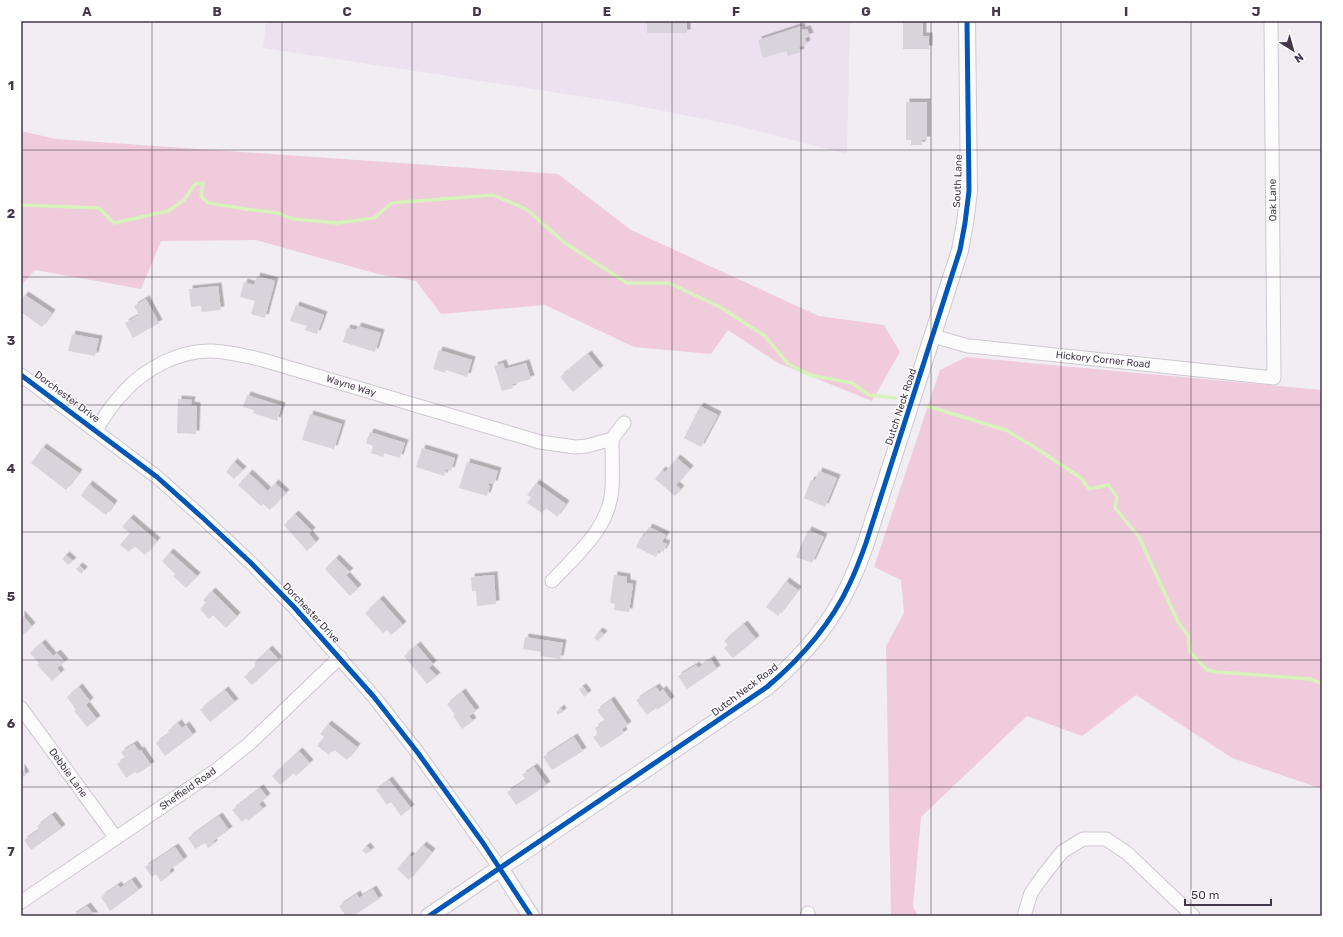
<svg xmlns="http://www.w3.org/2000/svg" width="1343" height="937" viewBox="0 0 1343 937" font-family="Rubik,sans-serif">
<defs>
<filter id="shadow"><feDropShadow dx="3.5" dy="-3.5" stdDeviation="0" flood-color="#0004"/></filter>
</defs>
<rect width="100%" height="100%" fill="#f2edf3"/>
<polygon fill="#ece2ef" points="266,21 850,21 847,154 739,126 618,102 263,48"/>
<g fill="#efcbdc">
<polygon points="21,131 56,139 558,174 631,230 819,316 884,325 900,352 872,401 778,363 728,330 711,354 634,347 545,305 441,314 416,281 378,274 256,240 161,241 141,289 35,270 21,286"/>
<polygon points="966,357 1322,390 1322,789 1232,758 1136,695 1082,736 1027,716 921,817 913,906 918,916 891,916 886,646 904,613 901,580 874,567 940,370"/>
</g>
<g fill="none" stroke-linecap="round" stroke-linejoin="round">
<g stroke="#d7f3bb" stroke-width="3.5">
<polyline points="21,205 99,208 114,223 168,211 184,200 195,184 203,183 201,196 208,203 246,209 278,213 293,219 337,223 374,218 392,203 493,195 526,209 565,243 627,283 669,283 720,307 765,336 788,364 810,375 852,383 869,395 895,398"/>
<polyline points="927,406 1006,430 1039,450 1081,478 1089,489 1108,485 1117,497 1115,508 1139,537 1178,622 1188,635 1190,652 1207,670 1217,672 1311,679 1322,684"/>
</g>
</g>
<g fill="#d9d3db" filter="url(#shadow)">
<rect x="647" y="21" width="40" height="12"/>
<polygon points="903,21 923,21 923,36 929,36 929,49 903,49"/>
<polygon points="801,26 802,30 807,29 810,36 805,38 807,44 799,47 801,52 788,56 786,51 763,58 758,40"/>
<polygon points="906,102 927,102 927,140 922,140 922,145 911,145 911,140 906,140"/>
<polygon points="257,276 275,281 265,318 251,314 255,301 240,297 244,282 254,285"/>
<polygon points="218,286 221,310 202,312 201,306 191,307 189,289"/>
<polygon points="25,295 52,313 42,327 21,312 21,300"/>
<polygon points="146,299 159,323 133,338 125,323 139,315 134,306"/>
<polygon points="296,305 324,315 317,334 305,330 307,326 290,321"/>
<polygon points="358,326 381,333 375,352 343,342 347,328 356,330"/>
<polygon points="72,334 99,339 95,356 68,351"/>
<polygon points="439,350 472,360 467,377 446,370 445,373 433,369"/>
<polygon points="588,354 600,369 573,392 560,377"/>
<polygon points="503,363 505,369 526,363 531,379 512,384 513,388 502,391 494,366"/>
<polygon points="247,395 282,406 277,421 253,413 254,410 243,407"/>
<polygon points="178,399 192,400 191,405 197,406 196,434 177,433"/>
<polygon points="700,406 718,415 701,447 684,438"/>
<polygon points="310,414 342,424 334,449 302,440"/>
<polygon points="370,432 405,443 400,458 384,453 383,457 371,453 373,446 366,443"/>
<polygon points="43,447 79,473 66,490 31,463"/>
<polygon points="422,448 455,458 451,471 446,469 444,476 416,467"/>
<polygon points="677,458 690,469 676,485 681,489 675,496 655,479 662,470 665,472"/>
<polygon points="234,462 243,470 234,479 226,472"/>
<polygon points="467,462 498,471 494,484 489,483 488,485 490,486 487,496 459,488"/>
<polygon points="819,471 837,478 825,507 804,498 811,480 815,481"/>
<polygon points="249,473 268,491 275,483 286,493 270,510 263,504 261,506 238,485"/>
<polygon points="536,483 566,504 557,517 546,508 542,513 527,503 531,497 527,495"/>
<polygon points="89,484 114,504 106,515 81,496"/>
<polygon points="295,514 312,531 309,534 316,542 307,551 284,525"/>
<polygon points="130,518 157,541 145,555 134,546 129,552 120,545 130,533 122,527"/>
<polygon points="649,527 666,535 662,542 667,544 663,552 659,550 656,557 636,547 641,536 643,538"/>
<polygon points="808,530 824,537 812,563 796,557"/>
<polygon points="170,552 197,576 186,588 173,576 175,574 162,561"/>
<polygon points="66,555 73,561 68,565 62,559"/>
<polygon points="336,558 350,572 346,575 358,588 350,596 325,569"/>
<polygon points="79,566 84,570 81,574 76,569"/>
<polygon points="494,575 496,604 477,606 476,591 472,591 471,577"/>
<polygon points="614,575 627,577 627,583 633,584 629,612 614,610 615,604 610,603"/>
<polygon points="786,581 798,590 778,616 766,607"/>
<polygon points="212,591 237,616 226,628 213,615 209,619 200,609 206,603 203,600"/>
<polygon points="380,599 403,625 391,635 387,630 383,633 365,613"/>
<polygon points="21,614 32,626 21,637"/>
<polygon points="744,624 756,639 733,658 724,648 728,645 724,641"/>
<polygon points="599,631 604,634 598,641 594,638"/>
<polygon points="525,637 563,643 560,659 540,656 541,652 523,649"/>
<polygon points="42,643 53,656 57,653 65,662 57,668 61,673 52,681 37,665 39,663 30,653"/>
<polygon points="417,645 433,664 429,668 437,676 427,684 404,656"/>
<polygon points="269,649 279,660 252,685 244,677 256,666 254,663"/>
<polygon points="711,659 717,669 687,689 678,676 696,665 698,668"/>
<polygon points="79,687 90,701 86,705 97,719 87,727 74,711 76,710 67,697"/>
<polygon points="583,687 588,694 584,697 579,689"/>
<polygon points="656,687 660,692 663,689 671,700 657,710 656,708 647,715 636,700"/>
<polygon points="225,690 235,702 210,722 200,710"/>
<polygon points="462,692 476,711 469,716 473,721 462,729 453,716 455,715 447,704"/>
<polygon points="611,700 628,725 622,729 624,733 601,748 593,737 598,734 595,728 605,721 597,710"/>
<polygon points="561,708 563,712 558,715 556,712"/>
<polygon points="178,723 182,728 186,725 193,735 165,756 156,743 170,733 168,731"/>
<polygon points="328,724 357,747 347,760 333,749 329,755 317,746 324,737 320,734"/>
<polygon points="574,737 583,751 552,770 543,757"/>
<polygon points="134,744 139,751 141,750 151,765 137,774 135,772 126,778 117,764 125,758 121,752"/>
<polygon points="299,751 310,763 296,776 294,773 280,785 272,776"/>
<polygon points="21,767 26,775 21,778"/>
<polygon points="534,767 547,785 516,805 507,792 526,780 522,775"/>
<polygon points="389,780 411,808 401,816 391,802 387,805 376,790"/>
<polygon points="260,788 267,797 259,804 263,809 248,821 246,818 242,822 232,810"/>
<polygon points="52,815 62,828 31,850 24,840 39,830 37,826"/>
<polygon points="219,816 229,830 213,841 214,844 208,848 205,843 195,849 188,838"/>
<polygon points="423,845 432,852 409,880 397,869 409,855 412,857"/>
<polygon points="367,846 371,851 366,854 362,850"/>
<polygon points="175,847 184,860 169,870 171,874 161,882 156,874 152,877 145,867"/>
<polygon points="132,880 139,890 110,911 101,897 118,885 120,888"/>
<polygon points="373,889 379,899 353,916 346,916 339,906 357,894 359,898"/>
<polygon points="87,906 95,916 72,916"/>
</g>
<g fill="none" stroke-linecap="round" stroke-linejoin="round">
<defs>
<g id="minor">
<polyline points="933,336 968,346 980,347 1274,378 1271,21"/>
<polyline points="21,375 157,477 204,519 250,562 294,607 374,697 418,753 500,868"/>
<path d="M96,430C104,417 112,404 123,393C144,369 179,350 212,351C229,352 247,356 263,360L540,442L575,447L587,446L612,439L624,423"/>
<path d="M552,581C577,554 610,528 612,488C613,472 612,456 612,439"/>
<polyline points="21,708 116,838"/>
<polyline points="21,902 215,771 250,743 340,657"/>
<polyline points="807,916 808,913"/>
<polyline points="1024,916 1031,893 1043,876 1062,852 1083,839 1106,839 1127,853 1193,916"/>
</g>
<g id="tertiary">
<polyline points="500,868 531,916"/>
<path d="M429,916L767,687C800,659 830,626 849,585C856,571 861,557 866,543L960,250L965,223L969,191L967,21"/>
</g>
</defs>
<use href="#minor" stroke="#cec8d0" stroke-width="15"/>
<use href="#tertiary" stroke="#cec8d0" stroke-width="18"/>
<use href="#minor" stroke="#fdfcfd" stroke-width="13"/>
<use href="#tertiary" stroke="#fdfcfd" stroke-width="16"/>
<defs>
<g id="cycleway">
<polyline points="21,375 157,477 204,519 250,562 294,607 374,697 418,753 483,843 531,916"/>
<path d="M429,916L767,687C800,659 830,626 849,585C856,571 861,557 866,543L960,250L965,223L969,191L967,21"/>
</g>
</defs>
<use href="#cycleway" stroke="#fff" stroke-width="8"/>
<use href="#cycleway" stroke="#0057b8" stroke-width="5"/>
</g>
<path fill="none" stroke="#45374b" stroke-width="1" stroke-opacity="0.55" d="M152,21V916M282,21V916M412,21V916M542,21V916M672,21V916M801,21V916M931,21V916M1061,21V916M1191,21V916M21,150H1322M21,277H1322M21,405H1322M21,532H1322M21,660H1322M21,787H1322"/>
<g text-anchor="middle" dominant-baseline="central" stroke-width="3" stroke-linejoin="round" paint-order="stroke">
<g font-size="10" fill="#45374b" stroke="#fff">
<text transform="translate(958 181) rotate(-88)">South Lane</text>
<text transform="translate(1273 200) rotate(-91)">Oak Lane</text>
<text transform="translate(1103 360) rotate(6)">Hickory Corner Road</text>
<text transform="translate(351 386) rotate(17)">Wayne Way</text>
<text transform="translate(67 397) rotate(37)">Dorchester Drive</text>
<text transform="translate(901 407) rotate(-72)">Dutch Neck Road</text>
<text transform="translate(311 613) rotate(47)">Dorchester Drive</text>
<text transform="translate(745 690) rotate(-37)">Dutch Neck Road</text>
<text transform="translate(68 773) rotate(54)">Debbie Lane</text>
<text transform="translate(188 789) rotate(-35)">Sheffield Road</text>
</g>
</g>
<rect width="1343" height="937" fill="none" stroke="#ffffff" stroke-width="44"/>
<g transform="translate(1293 50) rotate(143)" stroke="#ffffff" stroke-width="3" paint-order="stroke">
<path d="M0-3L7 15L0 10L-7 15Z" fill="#45374b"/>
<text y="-6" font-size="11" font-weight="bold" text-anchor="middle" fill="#45374b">N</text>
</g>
<path d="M1185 899v6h86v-6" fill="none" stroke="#45374b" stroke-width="2"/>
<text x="1191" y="899" font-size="12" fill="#45374b" stroke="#ffffff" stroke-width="3" paint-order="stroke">50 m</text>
<rect x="22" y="22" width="1299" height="893" fill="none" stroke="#45374b" stroke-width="1.5"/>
<g font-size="13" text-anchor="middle" font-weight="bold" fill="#45374b">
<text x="87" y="16">A</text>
<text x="217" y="16">B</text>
<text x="347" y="16">C</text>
<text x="477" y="16">D</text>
<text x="607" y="16">E</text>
<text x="736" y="16">F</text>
<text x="866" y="16">G</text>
<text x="996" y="16">H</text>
<text x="1126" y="16">I</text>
<text x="1256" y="16">J</text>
<text x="11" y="90">1</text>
<text x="11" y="218">2</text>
<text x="11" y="345">3</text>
<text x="11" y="473">4</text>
<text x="11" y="601">5</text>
<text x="11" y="728">6</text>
<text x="11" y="856">7</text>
</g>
</svg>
